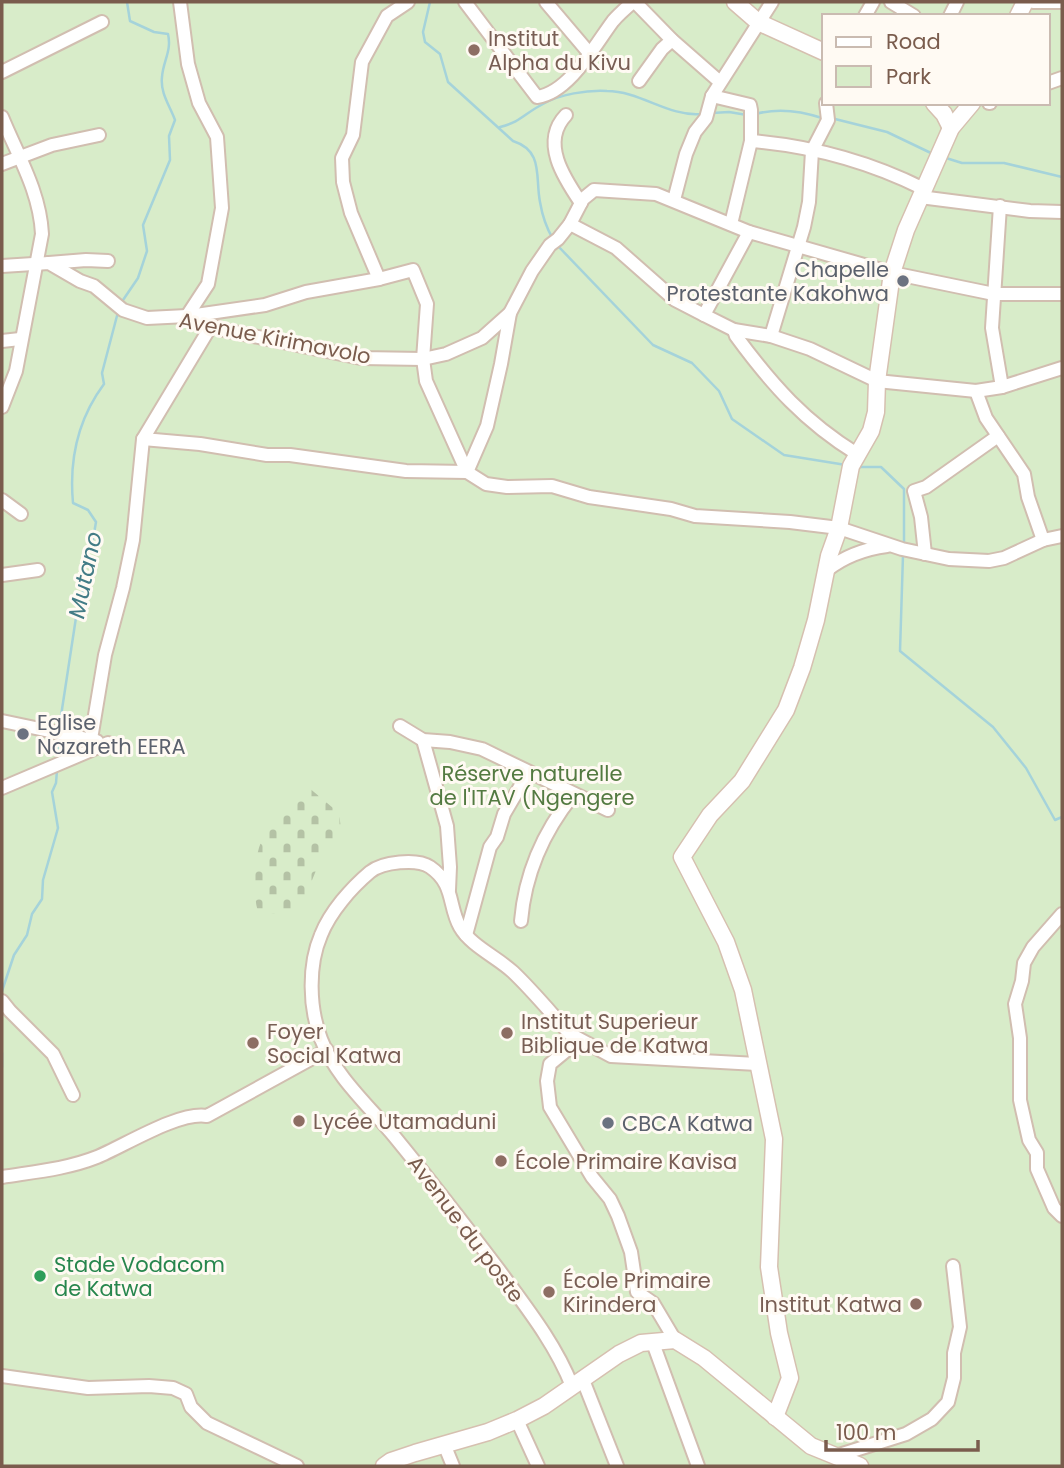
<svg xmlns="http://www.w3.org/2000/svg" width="1064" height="1468" viewBox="0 0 1064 1468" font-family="Poppins,sans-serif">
<defs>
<pattern id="cemetery-stones" width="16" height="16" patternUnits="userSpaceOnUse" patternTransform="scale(1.75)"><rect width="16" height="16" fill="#d8ecc9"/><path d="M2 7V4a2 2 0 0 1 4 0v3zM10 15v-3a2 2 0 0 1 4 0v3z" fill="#b4c2a5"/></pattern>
</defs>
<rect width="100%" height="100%" fill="#fdf6ec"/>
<path fill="#d8ecc9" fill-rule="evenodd" d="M2,2H1062V1466H2ZM824,16H1048V103H824Z"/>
<path fill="url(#cemetery-stones)" d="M308,787L339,813L341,829L331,852L317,868L306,895L294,915L258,912C250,881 254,843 275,817C284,806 297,796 308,787Z"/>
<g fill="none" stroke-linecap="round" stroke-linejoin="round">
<g stroke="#a5d3da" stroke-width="2.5">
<path d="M430,2L423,32L425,42L440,54L448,82L513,141C544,151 535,177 540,202C542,214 547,229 553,239"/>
<polyline points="712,113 729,112 747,115"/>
<path d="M756,114C777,108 801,111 822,118"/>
<polyline points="831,118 887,132 933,154"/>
<path d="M500,127C521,122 525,113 543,104C560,94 587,90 607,91C640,91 669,117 701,114"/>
<polyline points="946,158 962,163 1004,163 1062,177"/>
<polyline points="557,245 653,345 692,363 719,391 732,419 784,455 846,465"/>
<path d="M121,303L138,278L147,251L143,225L170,160L169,136L175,120C170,106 160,93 162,77C163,61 172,51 168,34L154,32L130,21L127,2"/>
<polyline points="856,467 881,467 904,489 904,545"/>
<polyline points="903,555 900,651 993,727 1026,768 1055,820 1062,817"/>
<path d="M59,729L77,611L83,596L82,578L85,567V556L92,545L96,522L88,510L73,503C69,460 78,419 104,384L102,373L118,312"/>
<polyline points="57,739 58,760"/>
<polyline points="2,991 14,955 27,935 32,914 42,899 43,880 58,828 52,792 56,783 57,770"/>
<polyline points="2,1053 2,1067"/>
</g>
<defs>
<g id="street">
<polyline points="180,2 188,64 199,103 217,137 222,208 208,284 187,316"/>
<path d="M465,2L537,97C569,93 595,45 613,21C619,14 626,8 633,2"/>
<polyline points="546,2 590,54"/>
<polyline points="635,2 672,40 720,82"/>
<polyline points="891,2 914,16"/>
<polyline points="1033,2 1062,2"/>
<polyline points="865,16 873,2"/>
<polyline points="950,16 957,2"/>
<polyline points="2,72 102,22"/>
<polyline points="639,81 662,49 672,40"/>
<polyline points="1048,83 1062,78"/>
<polyline points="712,96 750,105 751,110 751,141 731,224"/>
<polyline points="989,103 990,103"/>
<path d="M566,115C540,142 564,178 581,203"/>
<path d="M2,117C18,156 40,192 42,234L16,371L2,407"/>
<path d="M751,141C812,146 870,162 924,189"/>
<polyline points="2,164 52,145 99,135"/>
<polyline points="920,197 1030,211 1062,212"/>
<polyline points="674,200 686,154 695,132 706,118 712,96 772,2"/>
<polyline points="1000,206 992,328 1002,387"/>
<polyline points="570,224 616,248 675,300 704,315 734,330 771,336 810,349 877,381 976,391 1002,387 1062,368"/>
<polyline points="49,263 86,260 108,261"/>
<polyline points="2,266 49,263 80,281 94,286 123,310 147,318 187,316 224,330 361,358 423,359 446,354 482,338 510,313"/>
<polyline points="379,279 351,213 343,182 342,158 353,135 362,62 387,16 408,2"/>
<polyline points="704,315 749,232"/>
<polyline points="189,316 265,305 306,292 379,279 413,270 427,304 423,359 426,381 467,472"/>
<path d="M734,330L736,336C772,385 805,422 857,454"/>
<polyline points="771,336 804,227 809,202 812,151 828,120 826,103"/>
<polyline points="2,341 20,339"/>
<polyline points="976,391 986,418 1024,474 1028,497 1043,540"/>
<polyline points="143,439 200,444 267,455 290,455 406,471 467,472 486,484 507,487 552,486 589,497 671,509 695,516 790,522 839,528 902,549 949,559 989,561 1004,558 1043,540 1062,536"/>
<polyline points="467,472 487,426 501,364 510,313 532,271 550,245 558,239 570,224 583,199 594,190 656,194 749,232 892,273 994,294 1062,294"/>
<polyline points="2,500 21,514"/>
<polyline points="925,554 921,517 914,491 926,487 998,436"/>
<path d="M827,570C845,556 864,549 887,546"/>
<polyline points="2,575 38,570"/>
<polyline points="2,721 97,741"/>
<polyline points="400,726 423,740 450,742 482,749 608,810"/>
<polyline points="91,739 105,655 123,588 133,540 143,439 211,326"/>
<polyline points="423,740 447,826 450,867 449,890"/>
<polyline points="2,788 108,743"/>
<polyline points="1062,914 1033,947 1024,963 1022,981 1015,1004 1020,1038 1020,1100 1029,1140 1037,1153 1037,1169 1054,1208 1062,1216"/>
<path d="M521,921C525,874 544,831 573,795"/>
<polyline points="466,935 490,847 497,837 504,814 528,773"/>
<polyline points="2,1001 10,1011 53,1054 73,1095"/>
<polyline points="579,1040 550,1064 547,1081 550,1107 592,1177 610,1199 618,1216 631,1252 637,1292 653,1303 675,1340"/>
<path d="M2,1177C33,1172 67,1169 97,1157C124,1146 179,1111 207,1116L327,1050"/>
<polyline points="653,1343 698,1466"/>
<polyline points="2,1376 88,1388 149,1386 173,1388 186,1394 191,1407 207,1423 297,1466"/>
<polyline points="583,1380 617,1466"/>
<path d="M572,1386C555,1343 526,1307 499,1270C465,1225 430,1180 394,1136C369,1106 335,1076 321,1039C309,1008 308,965 321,935C330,912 351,888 370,872C382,862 417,858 430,867C455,884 448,906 460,927C471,946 497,957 513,972C533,991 551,1013 570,1034L611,1056L757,1064"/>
<polyline points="517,1420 538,1466"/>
<polyline points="444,1444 453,1466"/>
<polyline points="836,1456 906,1434 932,1419 948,1402 954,1378 954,1353 960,1327 953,1266"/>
</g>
<g id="secondary">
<polyline points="735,2 758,22 824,52"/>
<polyline points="1018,16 1025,2"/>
<polyline points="934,103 944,114 951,128"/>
<polyline points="775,1417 790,1378 779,1333 769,1267 774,1139 743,990 726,942 682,857 710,815 742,781 786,710 802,668 816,620 829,556 839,528 851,466 871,431 876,412 877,381 892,273 906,230 951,128 972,103"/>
<polyline points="384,1466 391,1461 415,1453 488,1432 517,1420 544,1406 619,1354 641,1343 675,1340 704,1358 811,1446 860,1466"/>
</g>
</defs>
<use href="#street" stroke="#d1beb0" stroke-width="16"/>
<use href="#secondary" stroke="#d6c0b0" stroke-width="19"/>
<use href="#street" stroke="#fff" stroke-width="12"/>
<use href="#secondary" stroke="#fff" stroke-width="16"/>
</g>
<g fill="#8d6e63" stroke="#fffaf3" stroke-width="2.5">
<circle cx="474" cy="50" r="7"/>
<circle cx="507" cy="1033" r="7"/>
<circle cx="253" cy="1043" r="7"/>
<circle cx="299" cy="1121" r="7"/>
<circle cx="501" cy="1161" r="7"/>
<circle cx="549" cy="1292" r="7"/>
<circle cx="916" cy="1304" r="7"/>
</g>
<g fill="#6b7280" stroke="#fffaf3" stroke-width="2.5">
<circle cx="903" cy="281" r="7"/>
<circle cx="23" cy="734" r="7"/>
<circle cx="608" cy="1123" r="7"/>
</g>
<circle fill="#2e9e5b" stroke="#fffaf3" stroke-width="2.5" cx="40" cy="1276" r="7"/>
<g text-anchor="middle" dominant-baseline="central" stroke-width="6" stroke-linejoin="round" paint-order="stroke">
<g font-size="21" fill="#785e54" stroke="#fffaf3" text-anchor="start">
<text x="488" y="38">Institut<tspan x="488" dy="24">Alpha du Kivu</tspan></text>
<text x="521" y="1021">Institut Superieur<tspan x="521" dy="24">Biblique de Katwa</tspan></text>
<text x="267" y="1031">Foyer<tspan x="267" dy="24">Social Katwa</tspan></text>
<text x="313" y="1121">Lycée Utamaduni</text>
<text x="515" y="1161">École Primaire Kavisa</text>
<text x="563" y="1280">École Primaire<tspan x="563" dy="24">Kirindera</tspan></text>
<text x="902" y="1304" text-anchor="end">Institut Katwa</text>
</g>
<g font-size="21" fill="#5b616d" stroke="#fffaf3" text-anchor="start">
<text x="889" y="269" text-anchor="end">Chapelle<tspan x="889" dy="24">Protestante Kakohwa</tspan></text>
<text x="37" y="722">Eglise<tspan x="37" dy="24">Nazareth EERA</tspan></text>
<text x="622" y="1123">CBCA Katwa</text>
</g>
<g font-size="21" fill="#7a5c4d" stroke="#fffaf3">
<text transform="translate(275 338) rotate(11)">Avenue Kirimavolo</text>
<text transform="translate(466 1229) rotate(53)">Avenue du poste</text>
</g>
<g font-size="21" fill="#537a41" stroke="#fffaf3">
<text x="532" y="773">Réserve naturelle<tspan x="532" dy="24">de l'ITAV (Ngengere</tspan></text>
</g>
<g font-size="21" fill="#27864d" stroke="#fffaf3" text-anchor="start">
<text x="54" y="1264">Stade Vodacom<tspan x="54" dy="24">de Katwa</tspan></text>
</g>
<g font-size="23" font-style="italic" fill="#437c86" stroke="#fffaf3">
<text transform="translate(85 575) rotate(-78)">Mutano</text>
</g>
</g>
<rect width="1064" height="1468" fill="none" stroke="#7a5c4d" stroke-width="7"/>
<rect x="822" y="14" width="228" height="91" fill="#fffaf3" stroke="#cabbb1" stroke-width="2"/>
<rect x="836" y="37" width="35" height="10" fill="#ffffff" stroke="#cabbb1" stroke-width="2"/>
<text x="886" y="49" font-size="21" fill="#7a5c4d">Road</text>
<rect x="836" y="66" width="35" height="21" fill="#d8ecc9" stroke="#cabbb1" stroke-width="2"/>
<text x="886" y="84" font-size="21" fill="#7a5c4d">Park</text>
<path d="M826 1440v10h152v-10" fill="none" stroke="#7a5c4d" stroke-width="3.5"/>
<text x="836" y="1440" font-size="21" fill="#7a5c4d" stroke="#fffaf3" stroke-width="5" paint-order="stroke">100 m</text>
</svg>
